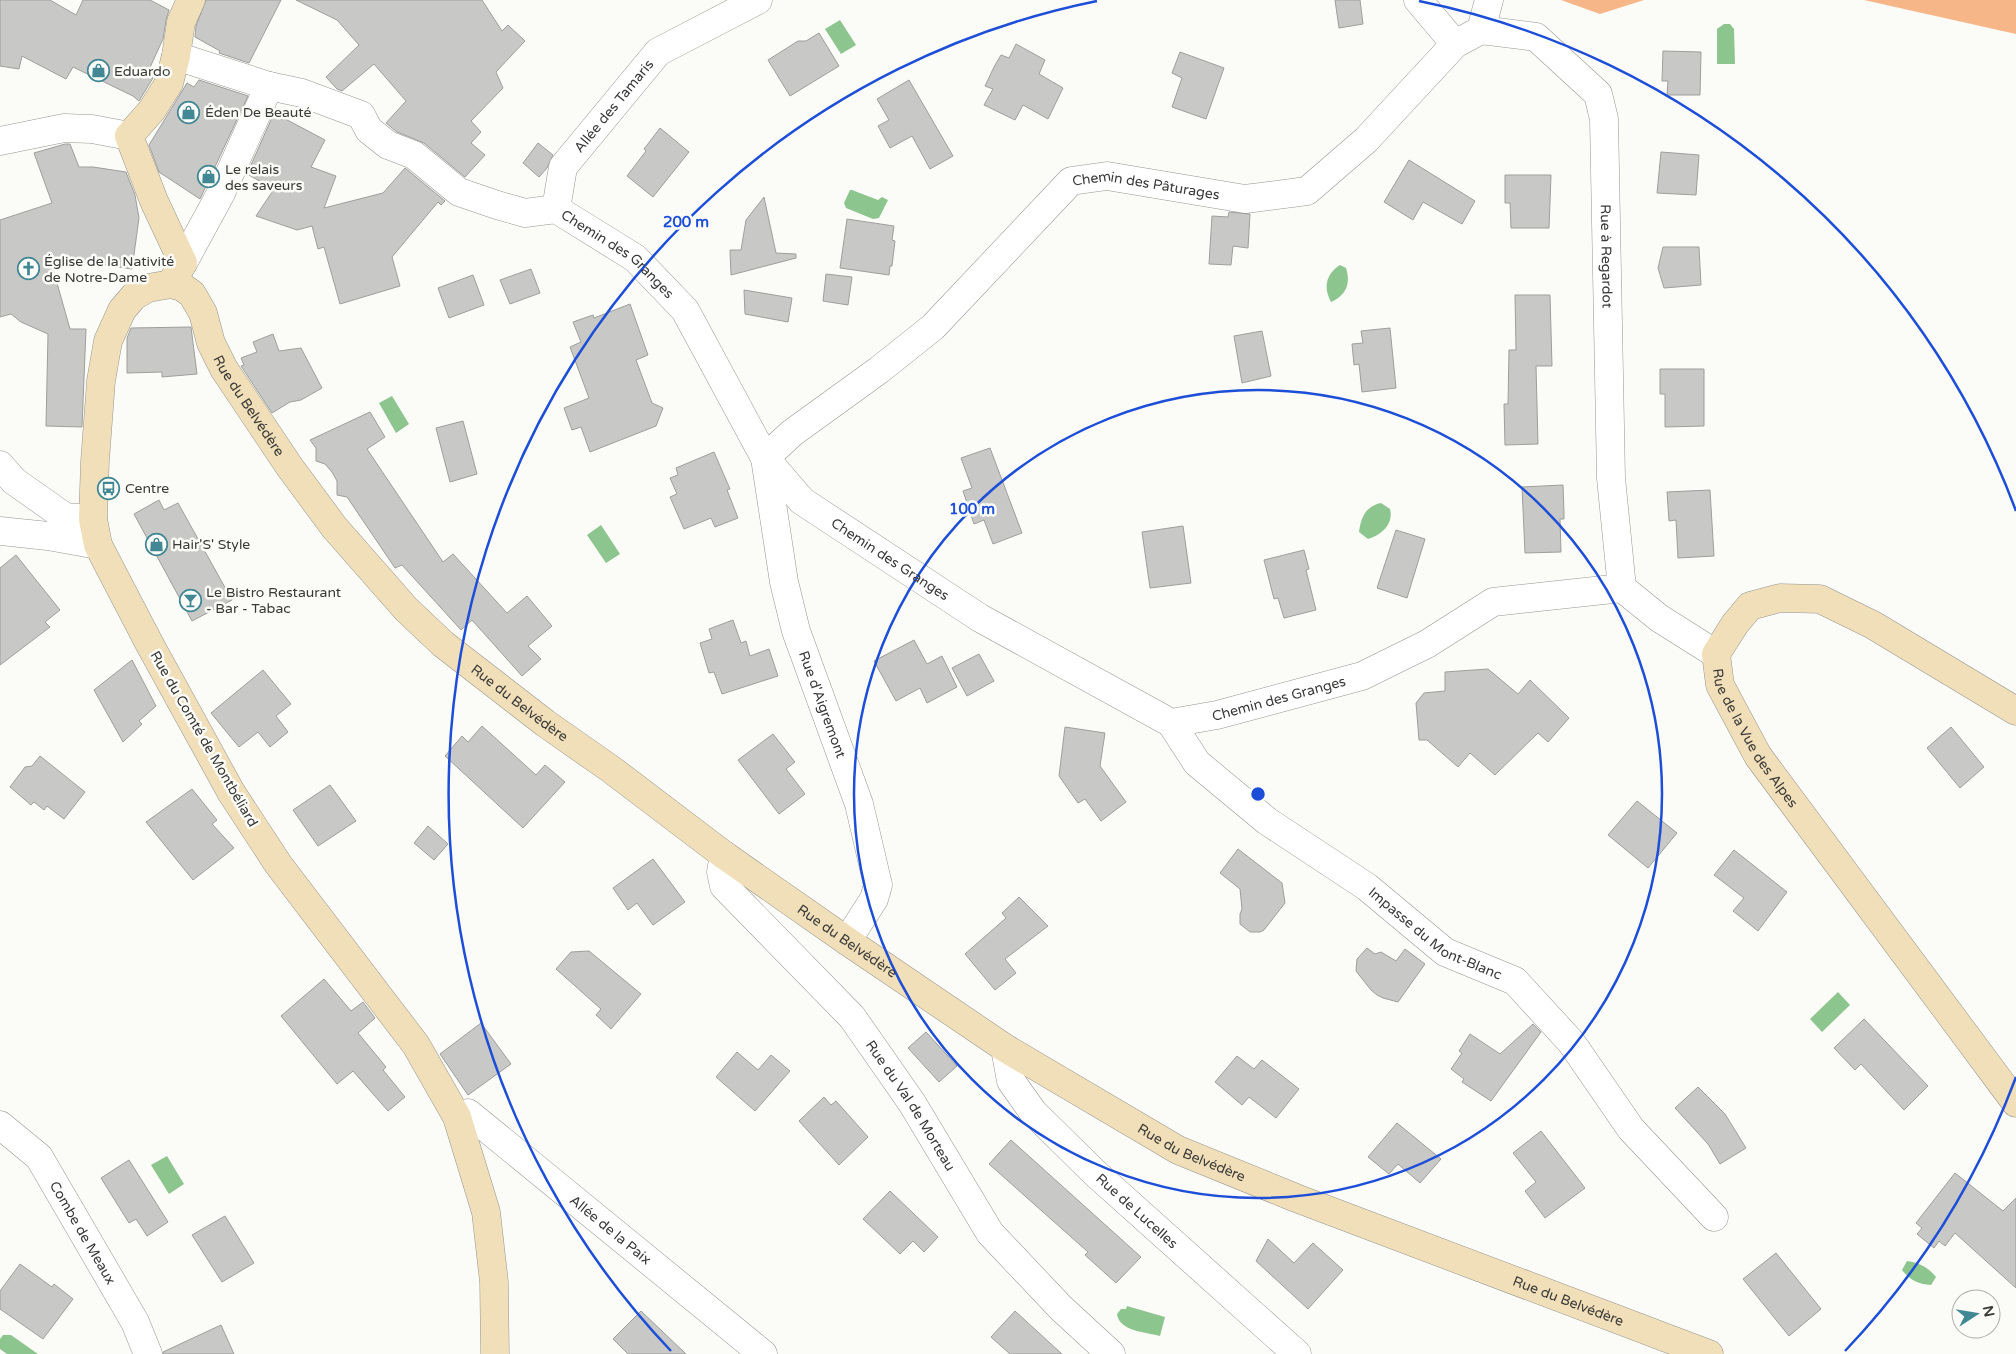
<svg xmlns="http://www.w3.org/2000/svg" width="2016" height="1354" viewBox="0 0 2016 1354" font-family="'Varela Round',sans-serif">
<rect width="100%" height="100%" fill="#fbfbf7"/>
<g fill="#f7b687">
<polygon points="1561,0 1644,0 1600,14"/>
<polygon points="1864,0 2016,0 2016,34"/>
</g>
<g fill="#8dc58e">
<polygon points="840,20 856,45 841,54 825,29"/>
<polygon points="1724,24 1730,24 1734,29 1735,64 1717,64 1717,29"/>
<polygon points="850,190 852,190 878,200 882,197 888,200 879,218 873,219 846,208 844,203"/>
<path d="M1340,265L1346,268C1351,284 1346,295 1331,302C1323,287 1326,274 1340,265Z"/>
<polygon points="392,396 409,424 396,433 379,403"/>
<path d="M1381,503L1390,509C1394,524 1381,535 1368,539L1359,532C1361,517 1366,506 1381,503Z"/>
<polygon points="601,525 620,554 606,563 587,535"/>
<polygon points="1838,992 1850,1005 1822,1032 1810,1019"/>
<polygon points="167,1156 184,1184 169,1194 151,1165"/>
<path d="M1907,1261C1918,1262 1929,1268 1936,1277L1931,1285C1918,1284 1910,1280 1902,1270Z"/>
<path d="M1127,1306L1165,1317L1160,1336C1145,1332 1119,1331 1117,1314L1121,1309H1126Z"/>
<polygon points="3,1335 11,1335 38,1354 7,1354 0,1349 0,1339"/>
</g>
<g fill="#c8c9c6" stroke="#9e9f9c">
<polygon points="0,0 50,0 76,15 83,0 150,0 169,10 166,20 163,39 147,74 153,78 139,101 133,96 73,67 66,79 22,56 19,69 0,66"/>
<polygon points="206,0 281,0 249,63 219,53 220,51 195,37 196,26"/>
<polygon points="296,0 482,0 502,31 508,25 525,41 496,72 503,88 471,121 481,132 471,143 485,155 465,177 424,143 397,132 386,123 406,101 374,64 342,91 337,89 326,77 359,45 337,20"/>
<polygon points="1335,0 1360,0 1363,24 1339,28"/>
<polygon points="819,33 839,66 790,96 768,60 798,41 806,41"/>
<polygon points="1016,44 1045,60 1039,74 1063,88 1048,119 1023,105 1015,120 984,105 993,89 985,86 994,67 1001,55 1009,58"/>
<polygon points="1663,51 1701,52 1700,95 1667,95 1668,81 1662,81"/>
<polygon points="1180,52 1224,68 1206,119 1172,107 1182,78 1172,73"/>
<polygon points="199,80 248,96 200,199 159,172 149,145 187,83 194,87"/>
<polygon points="909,80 953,156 930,169 912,136 890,148 878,126 889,120 877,99"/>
<polygon points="274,113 325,140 311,167 336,176 324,208 383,193 405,168 445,201 441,205 438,202 392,257 400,286 340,304 324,247 318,249 312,226 297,230 256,216 274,189 247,174"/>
<polygon points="660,128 689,152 653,197 627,176 646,151 644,149"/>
<polygon points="538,143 553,155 547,168 539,177 523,163"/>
<polygon points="65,144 70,144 79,167 93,167 126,172 135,195 139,218 132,269 81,261 53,269 70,329 86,329 82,427 46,426 48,334 21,322 11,314 0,317 0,220 52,203 34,153"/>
<polygon points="1661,152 1699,155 1696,195 1657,193"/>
<polygon points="1409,160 1475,201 1462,224 1423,202 1413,220 1384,202"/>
<polygon points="1505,175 1551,175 1549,228 1511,228 1510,203 1505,203"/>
<polygon points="764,197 776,253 796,254 796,258 731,275 730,250 741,250 746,220"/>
<polygon points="1229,212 1250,214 1248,248 1233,246 1231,265 1209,264 1212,216 1228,217"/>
<polygon points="847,219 894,226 892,240 895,241 892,266 890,266 889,275 840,268"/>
<polygon points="1663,247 1699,247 1701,285 1664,288 1658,268"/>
<polygon points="531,269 540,293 510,304 500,280"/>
<polygon points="826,274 852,277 848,305 823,301"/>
<polygon points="473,275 484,305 449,318 438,288"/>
<polygon points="744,290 792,298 788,322 745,314"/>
<polygon points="1515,295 1550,295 1552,366 1536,366 1538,444 1505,445 1504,404 1508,404 1509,350 1516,350"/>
<polygon points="630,304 648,355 636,360 652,403 663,408 656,426 590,452 581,427 572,430 564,408 589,398 570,347 581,342 573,322 593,315 594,318"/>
<polygon points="191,327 197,374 162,377 162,372 127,373 127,338 131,328"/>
<polygon points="1390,328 1396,388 1362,392 1359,364 1354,365 1352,344 1363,343 1361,331"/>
<polygon points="1262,331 1271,376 1242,383 1234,336"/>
<polygon points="273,334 279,351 301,348 322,388 301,400 290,402 272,413 241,366 244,365 241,358 257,352 253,342"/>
<polygon points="1660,369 1704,369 1704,426 1665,427 1665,394 1660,394"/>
<polygon points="370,412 385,437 367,449 443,562 453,554 507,613 527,596 552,626 528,646 541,659 522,676 472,620 461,630 402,565 395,568 347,497 337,495 337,481 332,472 325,464 316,461 316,448 310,440"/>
<polygon points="463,421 477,474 450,482 436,428"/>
<polygon points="990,448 1022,533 993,544 984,520 974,524 963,491 972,488 961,458"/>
<polygon points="714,452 730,489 727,490 738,518 715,527 711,518 684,529 670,497 677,494 670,478 678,475 676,468"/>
<polygon points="1563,485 1564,512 1564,519 1560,519 1561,552 1525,553 1522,487"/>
<polygon points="1710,490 1714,556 1678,558 1676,520 1669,521 1667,492"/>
<polygon points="159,500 164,510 178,503 232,600 192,621 134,514"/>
<polygon points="1183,526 1191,583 1150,588 1142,532"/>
<polygon points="1396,530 1425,539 1407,598 1377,588"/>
<polygon points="1304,550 1309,569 1306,570 1316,610 1284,618 1278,598 1274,599 1264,560"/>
<polygon points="16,555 60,610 45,622 50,627 0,665 0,568"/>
<polygon points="733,620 741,643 746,641 750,656 769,649 778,676 722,694 714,672 709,673 700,643 712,639 709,629"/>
<polygon points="914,640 927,664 942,656 957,687 927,703 920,688 896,701 874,661"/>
<polygon points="979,654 994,681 967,696 952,668"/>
<polygon points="132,660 156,706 139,721 142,724 123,742 94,690"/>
<polygon points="1488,669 1518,694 1530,680 1569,718 1548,742 1538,733 1495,775 1470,753 1458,767 1427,740 1419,740 1416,703 1424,693 1445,691 1445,672"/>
<polygon points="263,670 291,704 276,716 288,732 270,747 258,732 239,747 211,713"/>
<polygon points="482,726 536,775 545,765 565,782 523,828 445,756 462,736 468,742"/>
<polygon points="1065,727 1105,733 1100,766 1126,802 1101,821 1085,799 1078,803 1059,776"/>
<polygon points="1951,727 1984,767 1960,788 1927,748"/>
<polygon points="773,734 795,762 786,769 805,794 779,814 738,760"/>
<polygon points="40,756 85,792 64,819 47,806 44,810 34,802 31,805 10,787 25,767 32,766"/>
<polygon points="330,785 356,821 318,846 293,810"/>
<polygon points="192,789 217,820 212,824 234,848 193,880 146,822"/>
<polygon points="1637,801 1677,833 1648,868 1608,835"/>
<polygon points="428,826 448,844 434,860 414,843"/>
<polygon points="1238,849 1282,883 1285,903 1264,930 1260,932 1250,932 1240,924 1240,914 1242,909 1240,889 1220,873"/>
<polygon points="1734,850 1787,892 1758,931 1733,911 1744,898 1714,875"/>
<polygon points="653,859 685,902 653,925 637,903 628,910 613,888"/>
<polygon points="1019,897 1048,926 1005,959 1016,973 995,990 965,954 1006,918 1002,913"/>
<polygon points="1367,948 1375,954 1381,952 1396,961 1405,949 1425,964 1398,1002 1383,998 1377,995 1371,990 1356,971 1357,959"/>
<polygon points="589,951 641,994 611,1029 596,1015 601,1009 556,969 571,952"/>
<polygon points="324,979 351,1011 363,1002 375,1018 358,1033 386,1067 383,1070 405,1097 388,1111 353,1071 337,1084 281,1016"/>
<polygon points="1864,1019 1928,1086 1904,1110 1861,1064 1855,1070 1834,1048"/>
<polygon points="481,1023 511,1064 468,1095 440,1054"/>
<polygon points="1533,1024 1541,1032 1491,1101 1462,1082 1464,1079 1451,1069 1462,1053 1459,1051 1470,1034 1500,1054"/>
<polygon points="926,1032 957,1066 939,1082 908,1048"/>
<polygon points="737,1052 758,1070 771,1055 790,1071 755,1111 716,1077"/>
<polygon points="1237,1056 1254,1069 1262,1060 1299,1089 1276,1118 1249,1097 1242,1105 1215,1082"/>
<polygon points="1698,1087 1725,1114 1746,1148 1720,1164 1708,1144 1675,1108"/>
<polygon points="824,1097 831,1105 836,1101 868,1137 839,1165 799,1121"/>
<polygon points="1397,1123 1441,1159 1420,1183 1398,1164 1389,1174 1368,1157"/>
<polygon points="1541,1131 1585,1188 1545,1218 1525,1191 1536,1182 1513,1153"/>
<polygon points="1011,1140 1141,1257 1116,1283 1085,1255 1088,1252 989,1164"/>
<polygon points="129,1160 168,1222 147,1236 136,1219 129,1223 101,1178"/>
<polygon points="1955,1173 2003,1211 2016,1198 2016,1288 1955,1233 1945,1246 1939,1241 1934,1248 1917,1234 1922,1228 1916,1223"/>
<polygon points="890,1191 938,1237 924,1252 913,1241 900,1254 863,1219"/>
<polygon points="225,1216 254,1263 222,1282 192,1235"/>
<polygon points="1268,1239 1294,1263 1313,1243 1343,1270 1308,1309 1256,1261"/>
<polygon points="1776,1253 1821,1309 1789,1336 1743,1279"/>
<polygon points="20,1264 52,1287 54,1284 73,1299 43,1339 0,1309 0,1291"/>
<polygon points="641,1311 686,1354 628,1354 613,1339"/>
<polygon points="1015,1311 1062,1354 1010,1354 991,1337"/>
<polygon points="221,1325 234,1354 163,1354 163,1352"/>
</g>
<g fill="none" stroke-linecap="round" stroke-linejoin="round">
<defs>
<g id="street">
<polyline points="1418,0 1455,44"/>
<polyline points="1481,30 1489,0"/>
<path id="s1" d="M176,56L269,86L302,93L361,115L369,130L388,145L414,155L459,192L497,205L525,213L556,209L635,258L685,310L765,458L802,501L980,618L1171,723L1217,715L1362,676L1427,644L1493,602L1622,588L1659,618L1716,654"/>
<polyline points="0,141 64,128 92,129 129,136"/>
<path id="s2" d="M556,209L563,167L658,52L758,0"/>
<polyline points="183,263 221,193 269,86"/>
<path id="s3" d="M765,458L792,433L879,370L933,327L1071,181L1107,176L1245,199L1307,191L1366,140L1455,44L1481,30L1536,37L1598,94L1604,119L1611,478L1622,588"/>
<path id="s4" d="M765,458L784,582L796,631L859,804L878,885L874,899L847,941"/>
<polyline points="0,465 14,481 65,517 93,519"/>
<polyline points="0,531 48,536 98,545"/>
<path id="s5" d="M1171,723L1197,763L1267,821L1367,887L1445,952L1515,981L1571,1042L1631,1129L1714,1217"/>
<path id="s6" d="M724,855L721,872L724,886L852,1017L912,1103L990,1233L1061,1308L1111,1354"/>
<path id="s7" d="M1005,1048L1011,1081L1033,1112L1095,1173L1297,1354"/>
<path id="s8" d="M457,1117L468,1113L763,1354"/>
<path id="s9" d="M0,1125L39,1157L135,1322L148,1354"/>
</g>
<g id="secondary">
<polyline points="171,284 183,263 154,201 129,136 152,110 169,83 176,56 181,22 191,0"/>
<path id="s10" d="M2016,711L1873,625L1820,599L1780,598L1750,606L1735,624L1716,654L1720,685L1758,756L2016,1103"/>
<path id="s11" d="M495,1354L494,1282L486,1212L457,1117L416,1045L278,864L231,792L149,643L98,545L93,519L95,461L101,381L108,341L122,310L134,296L148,288L171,284L182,287L192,294L203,313L211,343L224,369L289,466L334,527L406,609L443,644L545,723L612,770L724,855L847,941L1005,1048L1178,1150L1296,1198L1709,1354"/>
</g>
</defs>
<use href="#street" stroke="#969693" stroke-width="29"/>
<use href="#secondary" stroke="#969693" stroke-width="29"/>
<use href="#street" stroke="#fff" stroke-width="28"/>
<use href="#secondary" stroke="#f0dfb8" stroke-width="28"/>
</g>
<g fill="none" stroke="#1d4ed8" stroke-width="2.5">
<circle cx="1258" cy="794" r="404"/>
<path d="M2016 1077A809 809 0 0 1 1845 1351M671 1351A809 809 0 0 1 1097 1M1419 1A809 809 0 0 1 2016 511"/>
</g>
<defs>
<symbol id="shop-ring" viewBox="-11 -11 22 22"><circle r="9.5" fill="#fbfbf7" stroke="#428794" stroke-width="1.5"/><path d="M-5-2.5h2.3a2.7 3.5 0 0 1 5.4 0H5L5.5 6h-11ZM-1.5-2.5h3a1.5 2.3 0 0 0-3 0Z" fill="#428794"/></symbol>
<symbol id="church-ring" viewBox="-11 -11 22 22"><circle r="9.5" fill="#fbfbf7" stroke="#428794" stroke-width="1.5"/><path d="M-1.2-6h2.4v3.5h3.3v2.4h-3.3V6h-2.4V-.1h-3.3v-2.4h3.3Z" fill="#428794"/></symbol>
<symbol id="bus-ring" viewBox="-11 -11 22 22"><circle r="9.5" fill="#fbfbf7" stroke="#428794" stroke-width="1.5"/><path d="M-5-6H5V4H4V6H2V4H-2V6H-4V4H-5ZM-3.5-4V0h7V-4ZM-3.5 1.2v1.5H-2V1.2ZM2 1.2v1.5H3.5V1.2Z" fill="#428794"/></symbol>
<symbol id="bar-ring" viewBox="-11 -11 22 22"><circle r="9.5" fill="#fbfbf7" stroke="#428794" stroke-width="1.5"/><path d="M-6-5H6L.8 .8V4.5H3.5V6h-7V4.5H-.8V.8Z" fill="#428794"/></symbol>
</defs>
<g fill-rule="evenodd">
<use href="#shop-ring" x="86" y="58" width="25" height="25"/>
<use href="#shop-ring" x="176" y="100" width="25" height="25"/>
<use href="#shop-ring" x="196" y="164" width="25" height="25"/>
<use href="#church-ring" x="16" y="256" width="25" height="25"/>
<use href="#bus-ring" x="96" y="476" width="25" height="25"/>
<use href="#shop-ring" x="144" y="532" width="25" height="25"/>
<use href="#bar-ring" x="178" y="588" width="25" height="25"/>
</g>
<g text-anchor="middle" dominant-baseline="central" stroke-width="5" stroke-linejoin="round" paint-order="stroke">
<g font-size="14" fill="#3a3a39" stroke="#fbfbf7" text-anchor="start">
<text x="114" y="71">Eduardo</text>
<text x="205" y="112">Éden De Beauté</text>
<text x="225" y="169">Le relais<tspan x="225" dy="16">des saveurs</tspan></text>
<text x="44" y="261">Église de la Nativité<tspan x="44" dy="16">de Notre-Dame</tspan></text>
<text x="125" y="488">Centre</text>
<text x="172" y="544">Hair'S' Style</text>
<text x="206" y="592">Le Bistro Restaurant<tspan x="206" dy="16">- Bar - Tabac</tspan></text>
</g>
<g font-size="14" fill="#3a3a39" stroke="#fbfbf7">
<text stroke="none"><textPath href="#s2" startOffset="122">Allée des Tamaris</textPath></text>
<text stroke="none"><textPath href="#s3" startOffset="490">Chemin des Pâturages</textPath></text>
<text stroke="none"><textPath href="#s1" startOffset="499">Chemin des Granges</textPath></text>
<text stroke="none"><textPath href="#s3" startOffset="1194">Rue à Regardot</textPath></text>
<text stroke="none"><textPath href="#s11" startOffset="1366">Rue du Belvédère</textPath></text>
<text stroke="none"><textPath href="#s1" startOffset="918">Chemin des Granges</textPath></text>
<text stroke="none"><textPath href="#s1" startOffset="1354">Chemin des Granges</textPath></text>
<text stroke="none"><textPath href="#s11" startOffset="1771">Rue du Belvédère</textPath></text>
<text stroke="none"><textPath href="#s4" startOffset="254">Rue d'Aigremont</textPath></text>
<text stroke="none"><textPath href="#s10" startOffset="450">Rue de la Vue des Alpes</textPath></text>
<text transform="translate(204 739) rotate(60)">Rue du Comté de Montbéliard</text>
<text stroke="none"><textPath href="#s5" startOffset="342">Impasse du Mont-Blanc</textPath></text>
<text stroke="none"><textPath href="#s11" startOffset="2176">Rue du Belvédère</textPath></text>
<text stroke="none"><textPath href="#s6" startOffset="321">Rue du Val de Morteau</textPath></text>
<text stroke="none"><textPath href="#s11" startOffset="2581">Rue du Belvédère</textPath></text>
<text stroke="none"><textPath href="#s7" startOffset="215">Rue de Lucelles</textPath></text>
<text stroke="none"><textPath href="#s8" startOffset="196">Allée de la Paix</textPath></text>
<text stroke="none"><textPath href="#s9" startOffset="138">Combe de Meaux</textPath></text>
<text stroke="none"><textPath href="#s11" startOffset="2986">Rue du Belvédère</textPath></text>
</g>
</g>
<circle cx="1258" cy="794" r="8" fill="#1d4ed8" stroke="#fbfbf7" stroke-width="2.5"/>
<g font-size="15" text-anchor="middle" font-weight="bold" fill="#1d4ed8" stroke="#fbfbf7" stroke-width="5" stroke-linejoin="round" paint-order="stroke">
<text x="686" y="227">200 m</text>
<text x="972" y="514">100 m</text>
</g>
<g transform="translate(1976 1314) rotate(78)"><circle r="24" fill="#fbfbf7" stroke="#aeaeab"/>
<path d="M0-4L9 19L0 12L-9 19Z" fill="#428794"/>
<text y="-8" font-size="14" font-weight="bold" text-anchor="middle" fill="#3a3a39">N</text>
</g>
</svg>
